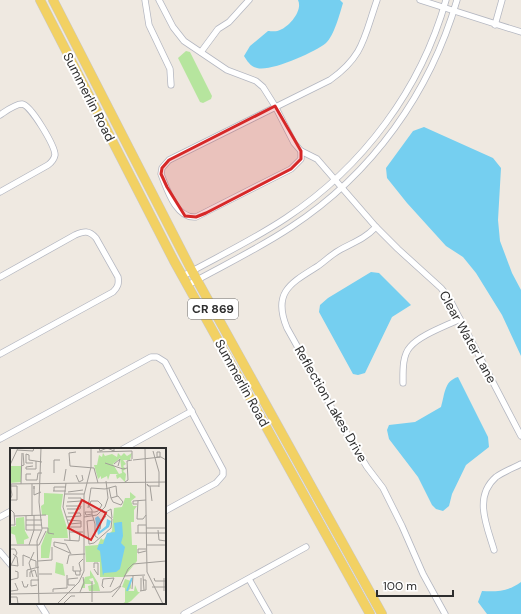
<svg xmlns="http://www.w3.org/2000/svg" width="521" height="614" viewBox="0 0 521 614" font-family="'DM Sans',sans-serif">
<rect width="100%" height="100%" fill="#efe9e1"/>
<polygon fill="#b6e59e" points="186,51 190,52 212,96 211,99 203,103 200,102 178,58"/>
<g fill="#75cff0">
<path d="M298,0H340L343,3C340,13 334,36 326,43C315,52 271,72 257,68C251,67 247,61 244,56L250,46L268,31C271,31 277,32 280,30C290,26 303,10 298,0Z"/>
<polygon points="424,127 493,158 501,168 498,220 500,241 512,273 521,290 521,356 502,315 476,273 463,257 446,246 407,203 387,178 386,168 413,131"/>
<polygon points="371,272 379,273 411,305 392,317 365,373 358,375 353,374 319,312 320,305 328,298"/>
<path d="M458,377L488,437L489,447L466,465L452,494L449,506L443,511L436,509L432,505L418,477L389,439L387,430L389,425L415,422L441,407C445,394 444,381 458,377Z"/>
<path d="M521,582V614H487L478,602L482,591C497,592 509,591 521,582Z"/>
</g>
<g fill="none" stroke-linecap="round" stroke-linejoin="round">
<defs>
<g id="minor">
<polyline points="145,0 149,25 170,69 171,85"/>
<polyline points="159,0 173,27 184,41 227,70 256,81 263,87 275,106 294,143 301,151 317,159 376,227 398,249 441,288 449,298 521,436"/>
<polyline points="420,0 521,32"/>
<polyline points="495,25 502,0"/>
<polyline points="201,52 218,29 229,22 249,0"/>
<path d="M0,115C6,111 15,104 22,104C31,105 55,146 55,155C54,160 52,162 48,165L0,192"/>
<path d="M301,151V159L291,169L196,217C176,219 167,189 161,174L162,168L169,160L330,80C364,56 364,37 377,0"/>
<path d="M376,227C362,241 353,242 338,251C331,255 325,261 318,266C291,283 272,292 287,328L339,421L367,467L383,488L402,526L423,574L445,614"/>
<path d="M183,276C217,257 253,240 286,218C363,167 421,89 446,0"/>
<path d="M0,277L75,235C84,231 89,230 96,238L118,277C119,284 118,287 113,292L0,354"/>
<path d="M188,285C222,266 258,249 291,227C372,174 430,93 457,0"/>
<path d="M403,383C403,372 402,356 410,347C420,335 446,326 460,319"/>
<polyline points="0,439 151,357 157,357 165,362 223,470 223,475 216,483 165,511"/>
<polyline points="123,449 192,411"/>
<polyline points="0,517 11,511"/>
<path d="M494,550C487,526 473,497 496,477C503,472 513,468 521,464"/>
<polyline points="0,552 11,565"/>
<polyline points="249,579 269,614"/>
<polyline points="39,603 46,614"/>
<polyline points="184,614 306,547"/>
</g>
<g id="primary">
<polyline points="40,0 174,261 370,614"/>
<polyline points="53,0 192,271 382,614"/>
</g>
</defs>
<use href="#minor" stroke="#b4b7c1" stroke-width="7"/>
<use href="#primary" stroke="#c9c9c9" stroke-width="10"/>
<use href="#minor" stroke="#fff" stroke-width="5.5"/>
<use href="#primary" stroke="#f2d163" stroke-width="9"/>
</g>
<path fill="#d62828" fill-opacity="0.2" stroke="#d62828" stroke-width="3" stroke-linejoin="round" d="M275,106L301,151V159L291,169L206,213L196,217L185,216L167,187L161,174L162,168L169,160Z"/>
<g text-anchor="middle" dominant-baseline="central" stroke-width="4" stroke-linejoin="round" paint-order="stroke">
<rect fill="#fff" stroke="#6d6d6d" stroke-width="1" x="188" y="299" width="50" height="20" rx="3"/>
<g font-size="12" font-weight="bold" fill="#2e2e2e">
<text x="213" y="309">CR 869</text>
</g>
<g font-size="13" fill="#2e2e2e" stroke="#fff">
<text transform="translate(89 97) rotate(63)">Summerlin Road</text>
<text transform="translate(468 337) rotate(61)">Clear Water Lane</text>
<text transform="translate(242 383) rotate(61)">Summerlin Road</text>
<text transform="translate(331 404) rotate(60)">Reflection Lakes Drive</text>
</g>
</g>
<g transform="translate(10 448)">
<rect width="156" height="156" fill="#efe9e1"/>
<path d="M93,5L95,8L102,6L107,9L108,5L111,8L114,5L117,8L122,5L120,12H113L116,16L113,18L116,21L113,23L116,26L115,34L110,29L107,31L106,27L108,26H100L98,32L97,28L91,31V28L88,31L84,17H87L89,7L92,9ZM110,10L112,25L109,26L103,16ZM0,18H11V34L0,35ZM120,44L126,49L121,53L123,58H127L124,62V74H121L122,97H127V113L114,129H90V114H76L75,98L88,97L91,90L93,92L102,83L104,60L112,59L115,50H120ZM34,45L53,46L51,60L57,80L58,90H42L39,110H31V98L38,80V67H32L31,58L34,56ZM14,69L15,83L19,90L14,92V96H7L5,87L0,85V79L6,78V70ZM46,114L53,116L55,128L45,125ZM80,122L88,135L90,143H79L78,138L85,136L83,130L79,131L83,136H75V140H71L75,129L80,128ZM115,131L121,133V140L118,143H124L125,137L128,144H130L121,153L116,156H112L115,154V140L112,139Z" fill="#b6e59e" fill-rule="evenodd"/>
<path d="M88,68L91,72L90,83L96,78L97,71L101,73L99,79L88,87L85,70ZM110,74H112L113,88L111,95L115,99L110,121L106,124L94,125L93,128L90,103L87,101L89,96H93L97,85L105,84L104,75Z" fill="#75cff0"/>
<path fill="none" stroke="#75cff0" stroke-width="2" d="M117,143L122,130"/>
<path fill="none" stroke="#a29e99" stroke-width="1" d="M89,0L90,3L97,0L104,3V0M135,0L137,124L153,156M7,2L23,3L24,0M143,3L149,24V39M66,4L59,5L60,18L84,20L88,35M87,4L122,3V11M147,4H150V9H147ZM19,12V7L16,6V15H23M19,12L32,14M123,12L151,9L156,12M95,15L113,21L117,20M104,16L110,11L108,18M0,17L8,0M11,18L14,17L13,5M23,18L16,19V21H26V13M44,25V12H50M21,26H16V32H27L28,25H32M66,27L69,34L73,32L72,27M54,33L56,21M115,34L118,32L117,13L122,12M56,35L53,59L59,78L60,93M0,36L156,34M11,36L12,5M22,36V68M0,38H7V52H0L2,47L1,41V36M139,38L137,36L138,38H149M140,38L142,53M99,40L101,50L103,54L111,57L113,54L108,48L101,50M24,41V38V47L31,44M43,43H56M44,43V39H56M58,44L73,42M55,46H74M128,53L127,71H133L136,67M57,54L71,53V50H58M127,56H123V53L136,52M56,58H71L70,61H57M78,60L81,40L95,41L106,38L107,48M0,61L4,65L5,77H0M94,65L101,61L102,70M82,66L76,67L75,64H85L88,63L92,57L88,53H81L79,58L82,62V66L85,76V88L88,90M4,68L36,67M16,68V82H31M56,69L71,68L70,65H58M74,69L87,67L95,59L98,50L96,33M16,72H32M57,72L71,73V79H59M84,72L77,73L79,96L84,95L101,80L102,71L90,61M59,76L71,75M16,77H32M32,80H38V85L44,86M136,80H156M90,81L91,74L96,68M148,82L149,92L156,93M60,84H73M125,85H156M128,85V77H136M54,92L69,93L70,84M0,97H29L36,83M19,97L24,82V67M137,97H156M0,101H5L7,105L0,119M136,101H128V105L136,103M60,105L44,98V94L56,96L61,106M20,111L26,113V119M28,113L42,112V99M57,116L59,107L75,106M1,117L8,118L7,109L3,106M13,118V107L20,110M63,118V123H71L69,115L73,111M84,120V115H88V127L84,121M65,123L66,127H70V123M29,126H42M57,127V140M114,128L135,127M133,128L134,142M17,129V122L29,119M20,129V124L25,122L27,129M23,129L19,115L24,104M131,130V143M144,130L145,133H156M154,130V143M0,132L8,130V124L5,123M12,133L14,139H17L18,136M27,137L21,138V132H29M65,137H58V131L68,130M142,139H156M94,140L92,138L93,131L104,130L100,139M122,141L123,128M1,143L8,142L5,135M130,143L136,142V132H133M43,144V141L57,140M70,144L74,135L73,129M0,146L101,144L110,138L118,121L123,116L156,113M0,149H7L8,156M102,149L111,138M82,154V133M29,156L27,93L32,81L29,54L31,0M47,156L69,134L74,123V47L81,19V0M53,156L61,148H65"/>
<path fill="#d62828" fill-opacity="0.15" stroke="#d62828" stroke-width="2" d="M72,52L96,65L81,92L58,80Z"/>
<rect width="156" height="156" fill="none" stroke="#2e2e2e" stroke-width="2"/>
</g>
<path d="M377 590v6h76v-6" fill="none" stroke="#2e2e2e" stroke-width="2"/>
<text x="383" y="590" font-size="12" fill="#2e2e2e" stroke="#ffffff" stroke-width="3" paint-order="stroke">100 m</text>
</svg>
